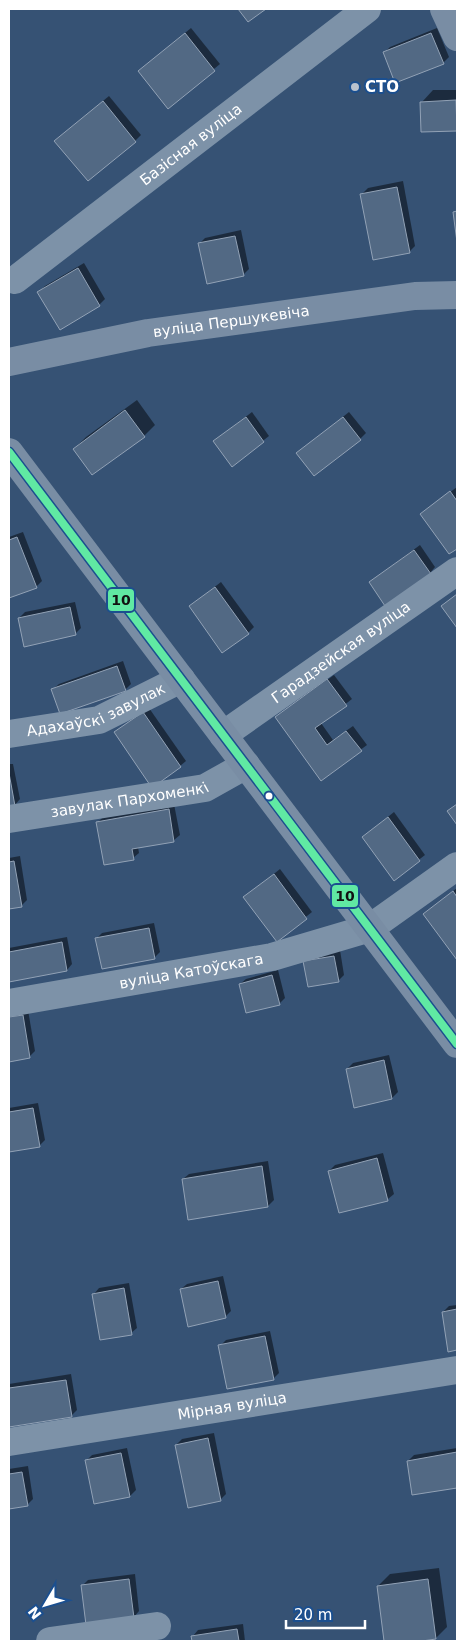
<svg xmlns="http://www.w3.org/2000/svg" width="466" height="1650" viewBox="0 0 466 1650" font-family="'DejaVu Sans',sans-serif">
<rect width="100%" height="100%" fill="#365274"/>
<g fill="#0007">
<polygon points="191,28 220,64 168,107 139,71"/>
<polygon points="437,28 449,57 443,63 384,53 390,47"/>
<polygon points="433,90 457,90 456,130 422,102"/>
<polygon points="109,96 141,135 135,141 62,135"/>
<polygon points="403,181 415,246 409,252 362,194 368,188"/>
<polygon points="241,230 249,269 243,275 199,244 205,238"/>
<polygon points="84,263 105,299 99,305 60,328 39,292 45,286"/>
<polygon points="137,400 155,425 144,436 74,449 86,437"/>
<polygon points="252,412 269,436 232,465 214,441"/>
<polygon points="349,412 366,433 360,439 304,448"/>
<polygon points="457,487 457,547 450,553 421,514"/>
<polygon points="23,532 42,581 36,587 9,597 9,537"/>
<polygon points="420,545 435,567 430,573 370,582"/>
<polygon points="221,582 254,627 248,633 190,606"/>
<polygon points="75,602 81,628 75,634 19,618 25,612"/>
<polygon points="123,661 131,684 125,690 53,689 59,684"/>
<polygon points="334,675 352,699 321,723 333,740 353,726 367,745 321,779 277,717"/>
<polygon points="149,708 186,761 180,766 116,733"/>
<polygon points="9,764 13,764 20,799 15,805 9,806"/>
<polygon points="174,804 180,835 174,840 138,847 139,853 133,858 97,823 103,817"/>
<polygon points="394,812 425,855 394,879 363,837"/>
<polygon points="20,856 27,900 21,906 9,908 9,858"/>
<polygon points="280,869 312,912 277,940 245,897"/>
<polygon points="457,888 457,958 424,914"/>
<polygon points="154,923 160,952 155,957 96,939 102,933"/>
<polygon points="67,937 72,964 67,970 9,981 9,948"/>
<polygon points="340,950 344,975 338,981 304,961"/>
<polygon points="278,970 285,998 279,1004 240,984 246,979"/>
<polygon points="28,1010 35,1051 29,1057 9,1061 9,1013"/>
<polygon points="389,1055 398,1092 392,1098 355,1106 347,1069 353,1063"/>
<polygon points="38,1103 45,1140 39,1146 9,1151 9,1108"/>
<polygon points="383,1153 394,1194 388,1199 340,1212 329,1171 335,1165"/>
<polygon points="268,1161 274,1200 268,1206 189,1218 183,1179 189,1174"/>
<polygon points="223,1276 231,1311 225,1317 181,1289 187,1284"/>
<polygon points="129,1283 137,1328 131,1333 94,1294 99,1288"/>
<polygon points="457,1305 457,1349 449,1350 443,1312 449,1306"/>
<polygon points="270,1331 279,1373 273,1379 220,1346 226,1340"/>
<polygon points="71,1374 77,1410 71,1416 9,1425 9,1384"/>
<polygon points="214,1433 226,1494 220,1500 176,1445 182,1439"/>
<polygon points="127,1448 136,1490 130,1496 95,1503 86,1461 92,1455"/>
<polygon points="457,1448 457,1487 413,1494 408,1461 414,1455"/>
<polygon points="28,1466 33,1499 27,1505 9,1508 9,1469"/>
<polygon points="439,1568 447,1627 436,1638 413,1641 386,1641 378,1586 390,1574"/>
<polygon points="135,1574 139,1611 134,1617 82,1586 88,1580"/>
<polygon points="243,1624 245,1641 193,1641 193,1636 198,1630"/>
</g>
<g fill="#526984" stroke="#92a2b6">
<polygon points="238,9 266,9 248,22"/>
<polygon points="185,33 215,71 168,109 138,71"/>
<polygon points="431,33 444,64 395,83 383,52"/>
<polygon points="456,100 457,131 421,132 420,102"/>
<polygon points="103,101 136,142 88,181 54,141"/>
<polygon points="397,187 410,253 373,260 360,194"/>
<polygon points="457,211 457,242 453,212"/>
<polygon points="235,236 244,276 207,284 198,243"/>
<polygon points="78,268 100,306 60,330 37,292"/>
<polygon points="125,410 145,437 92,475 73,449"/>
<polygon points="246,417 264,442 232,467 213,441"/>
<polygon points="343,417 361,440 314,476 296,453"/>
<polygon points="450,491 457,501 457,549 449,554 420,514"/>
<polygon points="17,537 37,588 9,598 9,540"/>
<polygon points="414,550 431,574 385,606 369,582"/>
<polygon points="215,587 249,634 222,653 189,606"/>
<polygon points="457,594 457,628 441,606"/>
<polygon points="70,607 76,635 24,647 18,618"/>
<polygon points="117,666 126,691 60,714 51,689"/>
<polygon points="327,679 347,706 315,728 327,745 346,731 362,751 321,781 275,717"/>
<polygon points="143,712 181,767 152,788 114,732"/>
<polygon points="9,773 15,806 9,807"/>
<polygon points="457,804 457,825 447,811"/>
<polygon points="169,809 174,842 132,849 134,860 104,865 96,822"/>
<polygon points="388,817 420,861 394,881 362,837"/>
<polygon points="14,861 22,907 9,909 9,862"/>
<polygon points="274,874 307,919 277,942 243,897"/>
<polygon points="453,891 457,897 457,960 423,914"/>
<polygon points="149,928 155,959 102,969 95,938"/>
<polygon points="62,942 67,971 9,982 9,952"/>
<polygon points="334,956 339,982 308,987 303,961"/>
<polygon points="272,975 280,1005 246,1013 239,984"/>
<polygon points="23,1015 30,1058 9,1062 9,1017"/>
<polygon points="384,1060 392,1099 354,1108 346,1069"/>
<polygon points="33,1108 40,1147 9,1152 9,1112"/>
<polygon points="377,1158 388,1201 339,1213 328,1171"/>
<polygon points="262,1166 268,1207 188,1220 182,1179"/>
<polygon points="218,1281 226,1318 188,1327 180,1289"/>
<polygon points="124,1288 132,1335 100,1340 92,1294"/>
<polygon points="457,1309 457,1350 448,1352 442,1312"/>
<polygon points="265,1336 274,1380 227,1389 218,1345"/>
<polygon points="66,1380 72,1417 9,1427 9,1388"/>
<polygon points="208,1438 221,1501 188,1508 175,1445"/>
<polygon points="457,1452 457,1488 412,1495 407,1461"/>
<polygon points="121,1453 130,1497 94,1504 85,1460"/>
<polygon points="22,1472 28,1506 9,1509 9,1474"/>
<polygon points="129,1579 134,1618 86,1625 81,1585"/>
<polygon points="428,1579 436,1639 422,1641 384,1641 377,1586"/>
<polygon points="237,1629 239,1641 192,1641 191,1636"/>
</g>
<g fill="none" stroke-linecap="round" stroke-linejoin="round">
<g stroke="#7d92a8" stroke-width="28">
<path id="s1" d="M15,280L367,9"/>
<path id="s2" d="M9,734L99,720L181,679"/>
<path id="s3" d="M223,735L457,571"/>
<path id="s4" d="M9,819L205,788L246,765"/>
<path id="s5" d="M9,1003L272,957L370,928L457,866"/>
<path id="s6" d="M9,1442L457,1370"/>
<polyline points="50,1641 157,1626"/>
</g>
<g stroke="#798da4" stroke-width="28">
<polyline points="444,9 457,37"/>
<path id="s7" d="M9,362L148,333L415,296L457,295"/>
<polyline points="9,452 457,1044"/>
</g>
<defs>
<polyline id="bus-1" points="9,452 457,1044"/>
</defs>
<use href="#bus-1" stroke="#1b4f8f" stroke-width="11"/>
<use href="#bus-1" stroke="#60e9a3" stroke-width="8"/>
</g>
<circle fill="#b9c2ce" stroke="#1b4f8f" stroke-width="2" cx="355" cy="87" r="5"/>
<circle fill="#fff" stroke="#1b4f8f" stroke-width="2" cx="269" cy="796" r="4.5"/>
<g text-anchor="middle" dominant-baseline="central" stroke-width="4" stroke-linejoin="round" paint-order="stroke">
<g font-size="15" font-weight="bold" fill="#fff" stroke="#1b4f8f" text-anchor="start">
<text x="365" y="87">СТО</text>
</g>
<g font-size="15" fill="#fff" stroke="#1b4f8f">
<text stroke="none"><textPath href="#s1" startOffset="222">Базісная вуліца</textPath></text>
<text stroke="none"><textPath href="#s7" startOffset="226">вуліца Першукевіча</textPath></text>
<text stroke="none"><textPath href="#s3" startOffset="144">Гарадзейская вуліца</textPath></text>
<text stroke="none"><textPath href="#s2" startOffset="91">Адахаўскі завулак</textPath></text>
<text stroke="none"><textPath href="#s4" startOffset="122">завулак Пархоменкі</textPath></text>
<text stroke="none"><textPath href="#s5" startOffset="185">вуліца Катоўскага</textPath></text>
<text stroke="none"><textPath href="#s6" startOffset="226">Мірная вуліца</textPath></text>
</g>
</g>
<g stroke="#1b4f8f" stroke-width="2">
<rect x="107" y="588" width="28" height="24" rx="5" fill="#60e9a3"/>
<rect x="331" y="884" width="28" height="24" rx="5" fill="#60e9a3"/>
</g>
<g font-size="14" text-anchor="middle" font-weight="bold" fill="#111">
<text x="121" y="605">10</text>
<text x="345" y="901">10</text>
</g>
<rect width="466" height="1650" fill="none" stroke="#ffffff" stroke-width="20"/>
<g transform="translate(45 1605) rotate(232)" stroke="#1b4f8f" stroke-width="4" paint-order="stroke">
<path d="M0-4L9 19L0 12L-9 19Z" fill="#ffffff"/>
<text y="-8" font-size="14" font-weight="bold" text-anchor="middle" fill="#ffffff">N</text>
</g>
<path d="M286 1620v8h79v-8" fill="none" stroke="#ffffff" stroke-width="2.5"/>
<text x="294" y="1620" font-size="15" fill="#ffffff" stroke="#1b4f8f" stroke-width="4" paint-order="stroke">20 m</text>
</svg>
